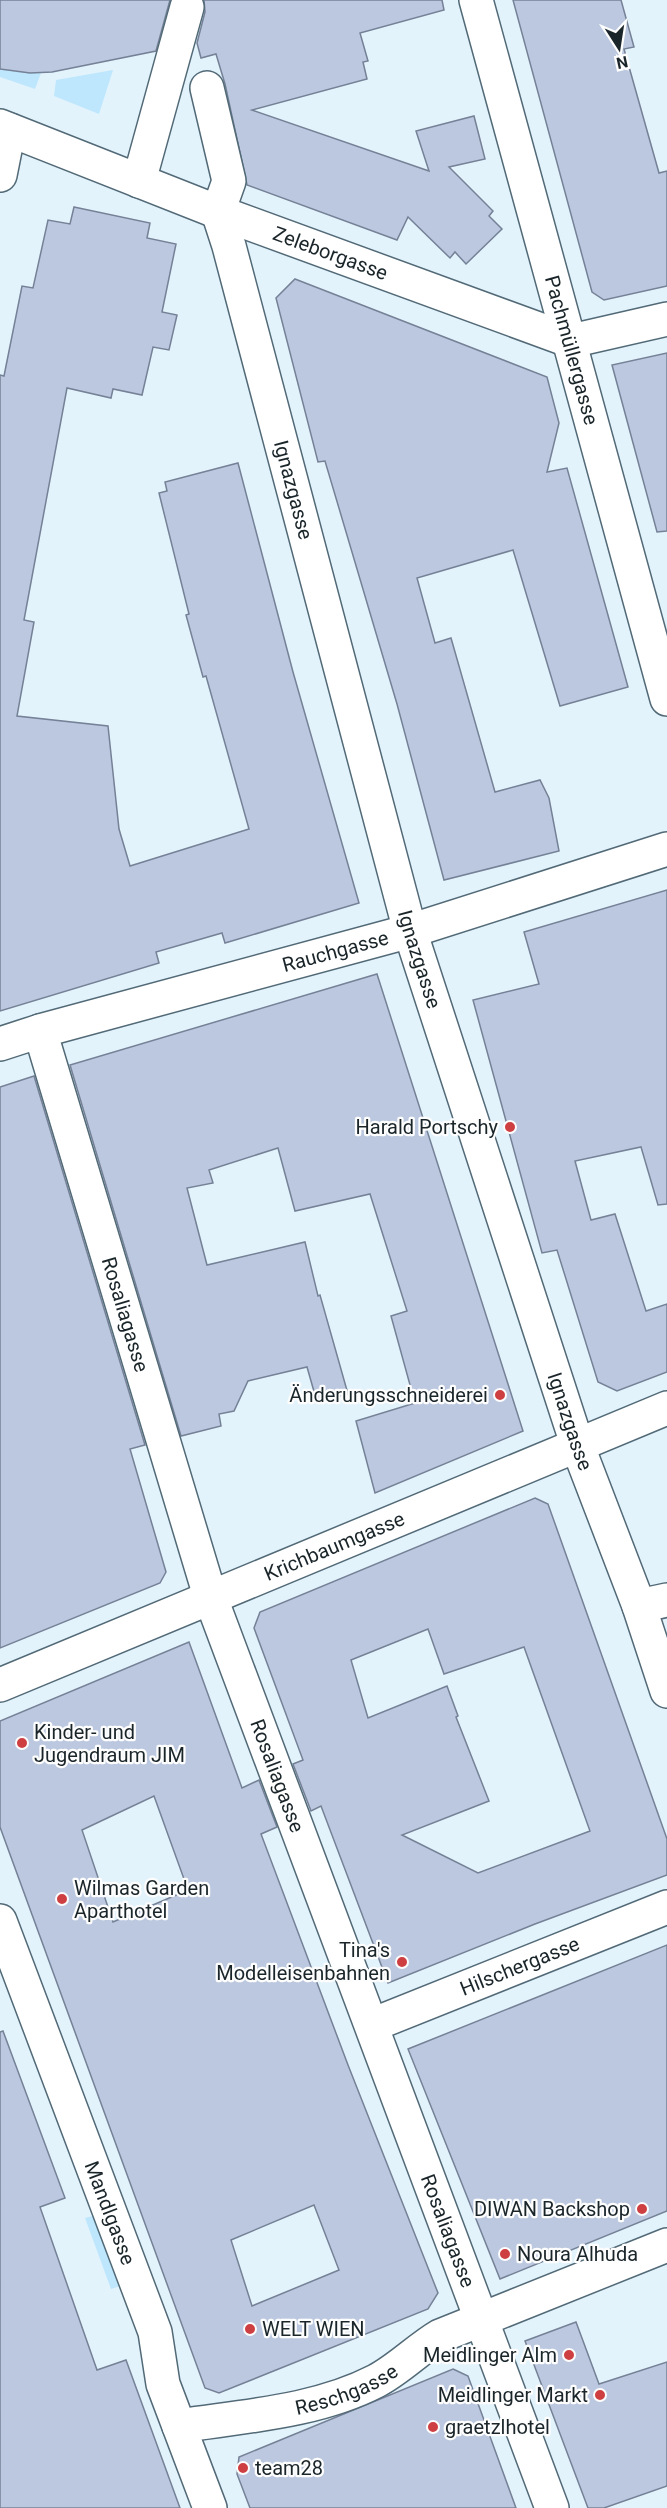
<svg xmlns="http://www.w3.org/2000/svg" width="667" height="2508" viewBox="0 0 667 2508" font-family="Roboto,sans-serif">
<rect width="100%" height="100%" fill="#e3f3fc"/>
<g fill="#bee7fd">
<polygon points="0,67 41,73 35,89 0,77"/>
<polygon points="113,70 99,114 54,96 56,80"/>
<polygon points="96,2215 127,2284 111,2289 85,2218"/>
</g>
<g fill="#bbc8df" stroke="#758196" stroke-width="1.5" fill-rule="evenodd">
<polygon points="0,0 170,0 156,51 52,72 30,73 0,69"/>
<polygon points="204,0 442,0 444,10 360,33 368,61 363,62 367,79 252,110 429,171 416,131 474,116 485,159 449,167 493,211 489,216 502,229 466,264 455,252 450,258 408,217 397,240 247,185 225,84 216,54 201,58 197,43 205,12"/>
<polygon points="513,0 621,0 634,47 624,49 659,173 667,171 667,286 604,300 592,292"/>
<polygon points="74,207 150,223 147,238 176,244 162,312 177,315 169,350 153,347 142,395 113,389 111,398 67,388 24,620 34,622 17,716 108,726 119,829 130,866 249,829 206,676 203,677 186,615 189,614 159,493 167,491 165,482 238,463 293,672 359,903 225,943 222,933 156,952 159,963 0,1011 0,375 4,376 22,286 33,288 48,220 70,224"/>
<polygon points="295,279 547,377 559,423 547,472 567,468 628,687 560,706 513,550 417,578 435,643 451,638 495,792 540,780 549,798 559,851 444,880 397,704 325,461 318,462 276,298"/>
<polygon points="667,353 667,531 657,532 612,365"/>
<polygon points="667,890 667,1204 658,1205 641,1147 575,1161 591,1220 615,1214 646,1311 667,1304 667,1372 617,1391 598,1382 557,1250 542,1253 473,1000 539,984 524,932"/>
<polygon points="377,974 523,1431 375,1493 356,1421 415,1403 391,1316 407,1311 370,1194 295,1211 278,1148 209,1170 213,1183 187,1188 207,1265 305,1242 318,1296 320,1295 348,1394 317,1402 307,1367 248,1381 234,1411 219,1414 221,1426 181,1436 70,1065"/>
<polygon points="34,1076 145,1445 130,1449 166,1572 160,1583 0,1648 0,1087"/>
<path d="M535,1498L548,1504L667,1839V1875L535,1924L388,1983L321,1806L311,1811L293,1764L303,1760L254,1628L260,1612ZM428,1629L444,1674L524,1647L590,1831L478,1873L402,1835L489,1801L456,1717L458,1716L447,1686L368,1718L351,1660Z"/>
<path d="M189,1642L242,1788L259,1780L277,1827L261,1834L348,2065L438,2293L428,2309L219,2393L205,2388L0,1827V1721ZM154,1796L188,1890L113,1922L82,1830ZM314,2205L339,2270L252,2306L231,2240Z"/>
<polygon points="667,1945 667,2211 500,2279 408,2049"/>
<polygon points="3,2031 65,2198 40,2207 97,2370 126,2360 180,2508 0,2508 0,2032"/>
<polygon points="576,2322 599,2384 667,2362 667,2486 604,2508 588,2508 525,2341"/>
<polygon points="453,2369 468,2376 516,2508 250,2508 237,2474 239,2457"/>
</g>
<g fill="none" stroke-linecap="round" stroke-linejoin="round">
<defs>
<g id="minor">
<path id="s1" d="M476,0L667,699"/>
<polyline points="207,88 229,181 218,212"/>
<path id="s2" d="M0,126L218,212L571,341L667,319"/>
<polyline points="0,175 9,130"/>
<polyline points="139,181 187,7"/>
<path id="s3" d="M218,212L229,246L410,931L578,1447L639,1606L667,1691"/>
<path id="s4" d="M40,1031L210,1596L552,2508"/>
<path id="s5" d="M0,1044L40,1031L410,931L667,849"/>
<polyline points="639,1606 667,1600"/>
<path id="s6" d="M0,1685L667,1408"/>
<path id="s7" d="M0,1921L155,2332L163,2384L210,2508"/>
<path id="s8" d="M372,2025L667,1907"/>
<path id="s9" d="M179,2426C244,2416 316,2412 376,2381C399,2369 418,2349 440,2336L667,2245"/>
</g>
</defs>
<use href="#minor" stroke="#526a77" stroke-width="36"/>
<use href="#minor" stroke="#fff" stroke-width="33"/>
</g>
<g fill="#ce3f41" stroke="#fdfdfd" stroke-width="2">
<circle cx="510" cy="1127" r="6"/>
<circle cx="500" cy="1395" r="6"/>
<circle cx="22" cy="1743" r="6"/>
<circle cx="62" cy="1899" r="6"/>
<circle cx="402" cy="1962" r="6"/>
<circle cx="642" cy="2209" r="6"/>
<circle cx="505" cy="2254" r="6"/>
<circle cx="250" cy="2329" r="6"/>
<circle cx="569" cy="2355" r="6"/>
<circle cx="600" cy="2395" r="6"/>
<circle cx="433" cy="2427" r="6"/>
<circle cx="243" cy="2468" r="6"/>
</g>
<g text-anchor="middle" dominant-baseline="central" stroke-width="4.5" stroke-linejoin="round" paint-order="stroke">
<g font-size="20" fill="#1a252a" stroke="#fdfdfd">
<text stroke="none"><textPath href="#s2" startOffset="354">Zeleborgasse</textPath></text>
<text stroke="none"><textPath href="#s1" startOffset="363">Pachmüllergasse</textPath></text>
<text stroke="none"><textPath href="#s3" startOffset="288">Ignazgasse</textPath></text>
<text stroke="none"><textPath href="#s5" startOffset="348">Rauchgasse</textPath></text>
<text stroke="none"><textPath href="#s3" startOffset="774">Ignazgasse</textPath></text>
<text stroke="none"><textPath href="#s4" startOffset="296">Rosaliagasse</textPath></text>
<text stroke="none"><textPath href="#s3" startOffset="1260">Ignazgasse</textPath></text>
<text stroke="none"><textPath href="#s6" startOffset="362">Krichbaumgasse</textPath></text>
<text stroke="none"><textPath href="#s4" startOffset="782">Rosaliagasse</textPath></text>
<text stroke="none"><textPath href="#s8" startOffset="159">Hilschergasse</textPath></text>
<text stroke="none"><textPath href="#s7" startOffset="312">Mandlgasse</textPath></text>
<text stroke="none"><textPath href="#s4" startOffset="1268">Rosaliagasse</textPath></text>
<text stroke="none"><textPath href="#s9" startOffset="172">Reschgasse</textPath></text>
</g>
<g font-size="20" fill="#1a252a" stroke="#fdfdfd" text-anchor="end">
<text x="498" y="1127">Harald Portschy</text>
<text x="488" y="1395">Änderungsschneiderei</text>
<text x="34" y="1732" text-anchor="start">Kinder- und<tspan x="34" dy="23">Jugendraum JIM</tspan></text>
<text x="74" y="1888" text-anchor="start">Wilmas Garden<tspan x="74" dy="23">Aparthotel</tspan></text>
<text x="390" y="1950">Tina's<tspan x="390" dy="23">Modelleisenbahnen</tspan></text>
<text x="630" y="2209">DIWAN Backshop</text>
<text x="517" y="2254" text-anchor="start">Noura Alhuda</text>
<text x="262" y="2329" text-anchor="start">WELT WIEN</text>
<text x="557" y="2355">Meidlinger Alm</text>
<text x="588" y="2395">Meidlinger Markt</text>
<text x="445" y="2427" text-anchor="start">graetzlhotel</text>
<text x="255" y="2468" text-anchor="start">team28</text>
</g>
</g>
<g transform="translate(619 48) rotate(168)" stroke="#fdfdfd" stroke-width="4.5" paint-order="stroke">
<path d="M0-4.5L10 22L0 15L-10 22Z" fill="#1a252a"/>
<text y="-9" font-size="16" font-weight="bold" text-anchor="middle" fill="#1a252a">N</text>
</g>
</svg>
